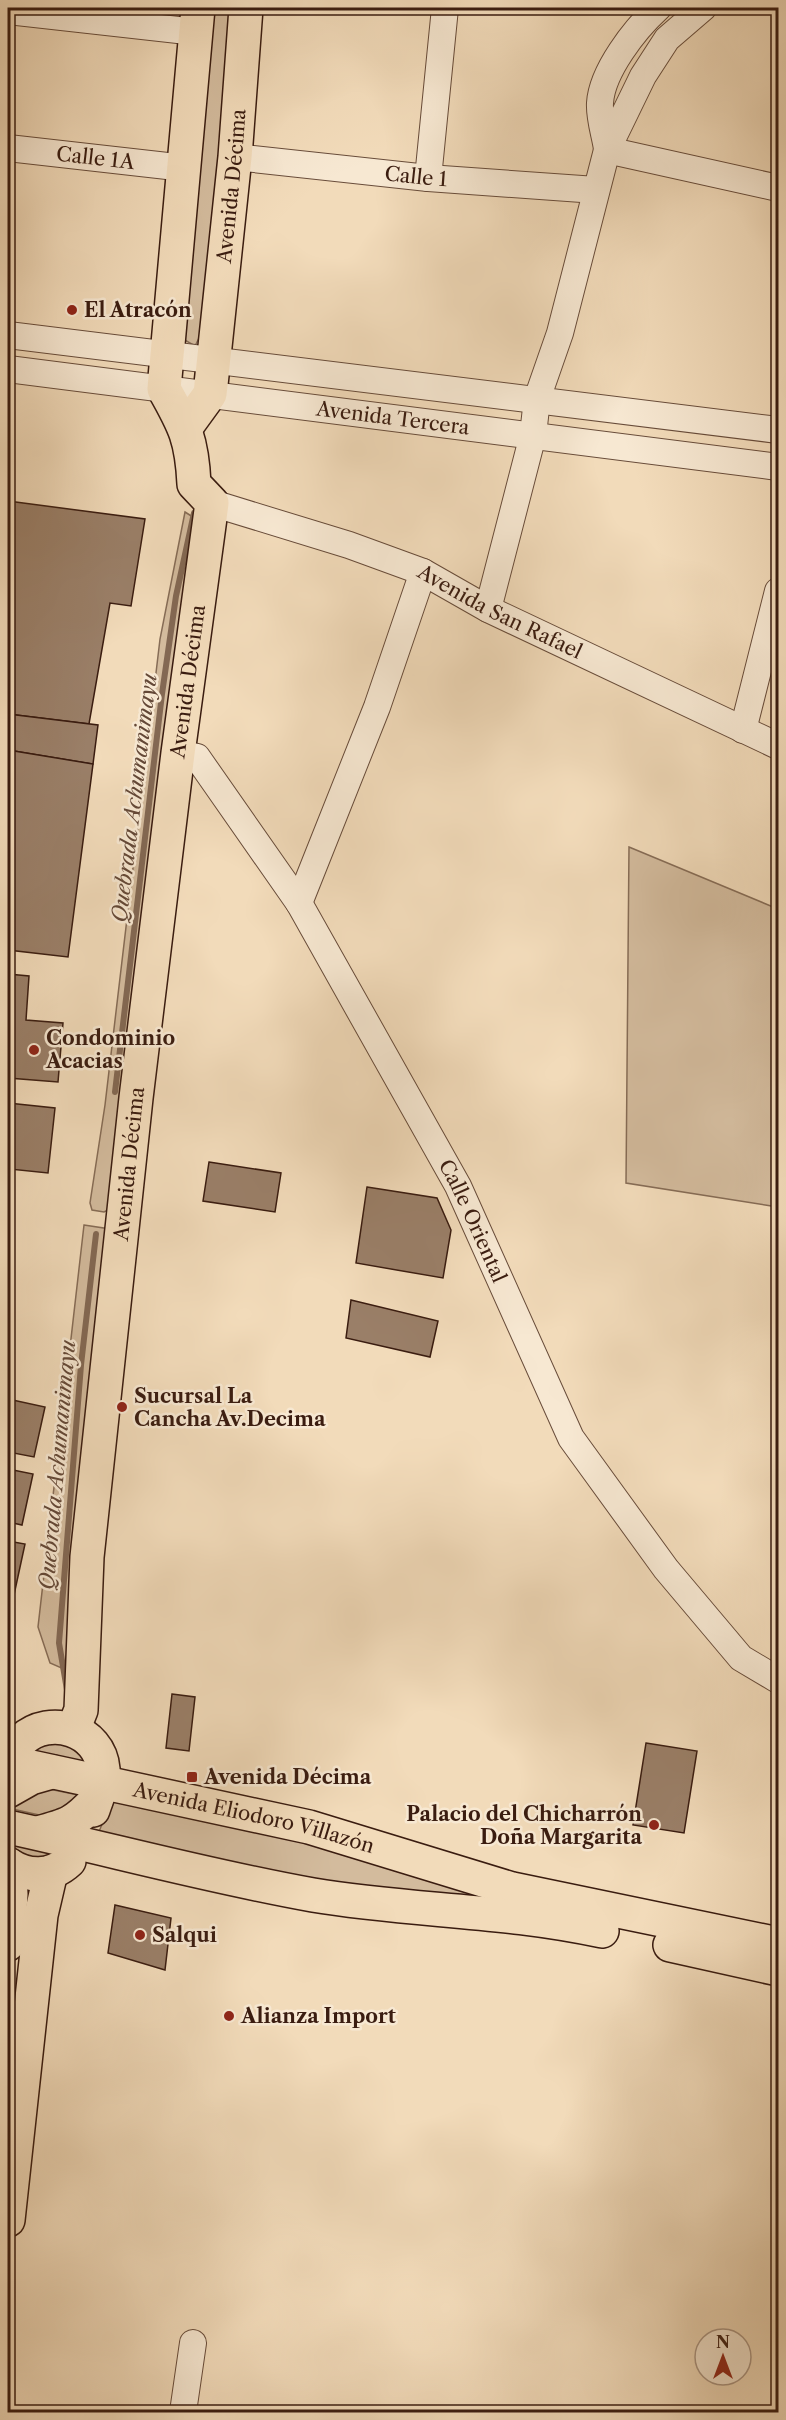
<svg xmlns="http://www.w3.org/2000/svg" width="786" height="2420" viewBox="0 0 786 2420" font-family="'Libre Caslon Text',serif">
<rect width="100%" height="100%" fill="#f2dbba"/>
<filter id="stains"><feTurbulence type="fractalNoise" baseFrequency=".00333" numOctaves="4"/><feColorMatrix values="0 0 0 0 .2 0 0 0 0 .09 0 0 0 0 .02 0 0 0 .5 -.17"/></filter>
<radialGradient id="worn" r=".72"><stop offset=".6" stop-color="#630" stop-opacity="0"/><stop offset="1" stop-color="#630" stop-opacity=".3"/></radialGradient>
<g fill="#d3bb9d" stroke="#866c56" stroke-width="1.5">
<polygon points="212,8 232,8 205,326 195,346 183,339"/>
<polygon points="185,512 196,519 110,1209 104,1212 92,1210 90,1203 105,1105 160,639"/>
<polygon points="629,847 778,909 778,1207 626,1183"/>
<polygon points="84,1225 110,1229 71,1562 66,1670 50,1663 38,1627"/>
<polygon points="65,1737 96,1770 27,1749"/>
<polygon points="44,1788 88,1797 48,1817 8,1808 8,1799"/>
<polygon points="111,1801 151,1810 199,1816 605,1920 383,1895 97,1837"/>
<polygon points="8,1837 68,1850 59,1859 8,1855"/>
</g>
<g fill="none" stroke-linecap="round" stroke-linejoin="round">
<g stroke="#836853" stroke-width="6">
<polyline points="115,1092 162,694 176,596 194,513"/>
<polyline points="67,1690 59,1643 81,1365 96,1234"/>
</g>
</g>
<g fill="#9a7f68" stroke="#3a1c10" stroke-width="1.5">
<polygon points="8,501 145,519 131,606 110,603 89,724 8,714"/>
<polygon points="8,714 98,725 93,764 8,750"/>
<polygon points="8,750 93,764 68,957 8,950"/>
<polygon points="8,974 29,976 26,1020 63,1023 58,1082 8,1078"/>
<polygon points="8,1103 55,1108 48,1173 10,1169 8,1194"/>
<polygon points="209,1162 281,1173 275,1212 203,1201"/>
<polygon points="367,1187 437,1198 451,1230 443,1278 356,1263"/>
<polygon points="351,1300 438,1321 430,1357 346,1338"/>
<polygon points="8,1399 45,1407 34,1457 8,1452"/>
<polygon points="8,1469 33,1474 22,1525 8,1522"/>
<polygon points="8,1541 25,1544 14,1595 8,1594"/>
<polygon points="172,1694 195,1697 189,1751 166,1748"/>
<polygon points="646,1743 697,1751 684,1833 633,1825"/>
<polygon points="115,1905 171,1918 165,1970 108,1953"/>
</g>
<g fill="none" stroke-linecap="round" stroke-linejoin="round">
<defs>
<g id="minor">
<polyline points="8,11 196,32"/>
<path id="s1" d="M8,148L185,168"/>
<path d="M607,149C605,135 599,118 600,103C602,71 635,29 658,8"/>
<polyline points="607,150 778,188"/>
<path id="s2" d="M235,157L428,178L596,190"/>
<polyline points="428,178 445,8"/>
<polyline points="8,335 778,430"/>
<path id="s3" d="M8,369L778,467"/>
<path id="s4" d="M212,503L349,545L423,572L488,609L778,746"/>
<polyline points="488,609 533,435 537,399 560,333 607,150 643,76 667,39 703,8"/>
<polyline points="743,730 778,591"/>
<path id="s5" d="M178,753L197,757L299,903L458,1186L571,1438L666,1569L741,1658L778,1680"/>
<polyline points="299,903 377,707 423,572"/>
<polyline points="183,2412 193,2343"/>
</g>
<g id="major">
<path id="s6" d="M186,427L210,394L235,157L246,8"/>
<path id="s7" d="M73,1730L81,1710L87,1557L136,1098L178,753L212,503L194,484C192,440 185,426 164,389L198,8"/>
<path d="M8,1769C11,1759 14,1748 22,1740C50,1714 100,1730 103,1769C104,1783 97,1797 93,1810"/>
<path d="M8,1864C27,1877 51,1878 69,1861"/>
<polyline points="8,1944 11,1894 9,1865"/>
<polyline points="8,2220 41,1915 51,1872"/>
</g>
<g id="highway">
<path id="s8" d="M8,1762L309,1827L512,1889L778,1944"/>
<polyline points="8,1791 31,1778 52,1772"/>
<path d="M8,1827C109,1849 211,1877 313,1895C409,1911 507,1910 602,1931"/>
<path d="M38,1833C68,1825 75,1823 96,1800"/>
<polyline points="670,1945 778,1969"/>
</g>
</defs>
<use href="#minor" stroke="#684c3a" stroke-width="28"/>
<use href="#major" stroke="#3a1c10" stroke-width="36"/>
<use href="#highway" stroke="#3a1c10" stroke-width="36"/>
<use href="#minor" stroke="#f7e8d2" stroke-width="26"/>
<use href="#major" stroke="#f2dbba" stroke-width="33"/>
<use href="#highway" stroke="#f2dbba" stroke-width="33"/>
</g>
<g fill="#8f2418" stroke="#f7e8d2" stroke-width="2">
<circle cx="72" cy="310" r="6"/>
<circle cx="34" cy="1050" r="6"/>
<circle cx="122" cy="1407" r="6"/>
<rect x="186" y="1771" width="12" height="12" rx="3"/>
<circle cx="654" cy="1825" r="6"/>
<circle cx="140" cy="1935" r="6"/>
<circle cx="229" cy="2016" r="6"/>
</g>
<g text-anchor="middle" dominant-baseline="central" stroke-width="5" stroke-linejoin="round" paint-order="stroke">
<g font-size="20" fill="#3a1c10" stroke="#f7e8d2">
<text stroke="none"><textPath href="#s1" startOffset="88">Calle 1A</textPath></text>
<text stroke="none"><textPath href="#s2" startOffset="182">Calle 1</textPath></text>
<text stroke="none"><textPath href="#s6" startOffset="250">Avenida Décima</textPath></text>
<text stroke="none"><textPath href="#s3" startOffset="388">Avenida Tercera</textPath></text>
<text stroke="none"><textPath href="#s4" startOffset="309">Avenida San Rafael</textPath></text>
<text stroke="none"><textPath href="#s7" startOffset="1056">Avenida Décima</textPath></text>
<text stroke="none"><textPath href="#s7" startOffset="570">Avenida Décima</textPath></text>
<text stroke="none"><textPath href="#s5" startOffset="560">Calle Oriental</textPath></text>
<text stroke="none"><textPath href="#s8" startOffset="252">Avenida Eliodoro Villazón</textPath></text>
</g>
<g font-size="20" font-weight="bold" fill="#3a1c10" stroke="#f7e8d2" text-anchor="start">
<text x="84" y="310">El Atracón</text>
<text x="46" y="1038">Condominio<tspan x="46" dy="23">Acacias</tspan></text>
<text x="134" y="1396">Sucursal La<tspan x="134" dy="23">Cancha Av.Decima</tspan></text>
<text x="204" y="1777">Avenida Décima</text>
<text x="642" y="1814" text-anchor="end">Palacio del Chicharrón<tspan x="642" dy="23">Doña Margarita</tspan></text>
<text x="152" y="1935">Salqui</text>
<text x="241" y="2016">Alianza Import</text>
</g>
<g font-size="21" font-style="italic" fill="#644837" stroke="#f7e8d2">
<text transform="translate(134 798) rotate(-83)">Quebrada Achumanimayu</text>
<text transform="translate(57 1465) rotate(-85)">Quebrada Achumanimayu</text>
</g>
</g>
<rect width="786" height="2420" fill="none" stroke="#f2dbba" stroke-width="30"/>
<rect x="9" y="9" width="768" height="2402" fill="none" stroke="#3a1c10" stroke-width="3"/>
<rect x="15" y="15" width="756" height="2390" fill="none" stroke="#3a1c10" stroke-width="1.5"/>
<g transform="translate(723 2357)"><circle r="28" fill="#f7e8d2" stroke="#ab9684" stroke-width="1.5"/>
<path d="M0-4.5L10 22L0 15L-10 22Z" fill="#8f2418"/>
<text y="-9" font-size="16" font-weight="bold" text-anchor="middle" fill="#3a1c10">N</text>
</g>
<rect width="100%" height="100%" filter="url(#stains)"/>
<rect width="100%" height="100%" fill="url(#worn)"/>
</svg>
